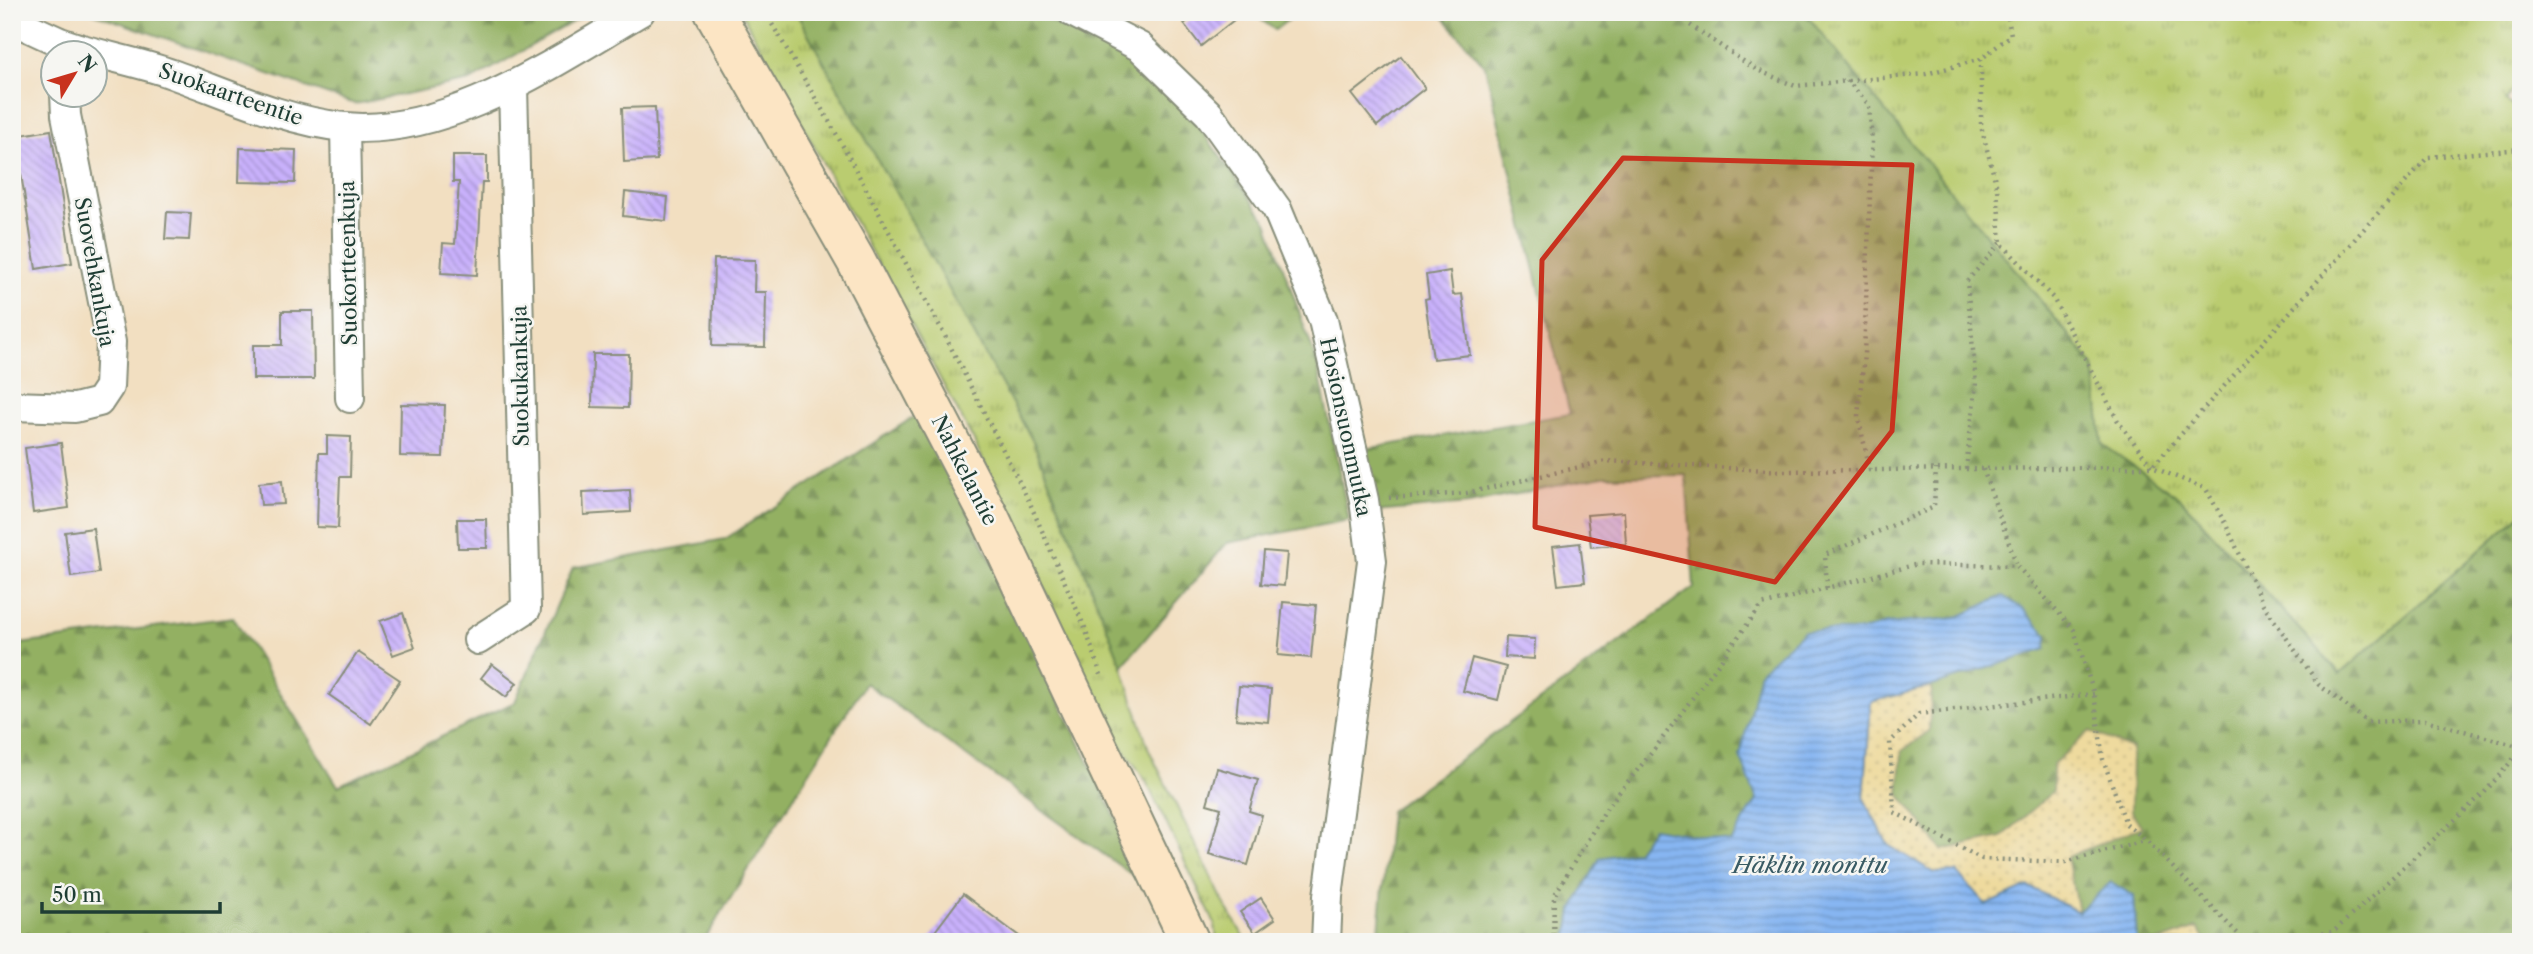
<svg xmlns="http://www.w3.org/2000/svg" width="2533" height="954" viewBox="0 0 2533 954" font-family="'Libre Caslon Text',serif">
<defs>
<pattern id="grass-tufts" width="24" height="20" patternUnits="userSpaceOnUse" patternTransform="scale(1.75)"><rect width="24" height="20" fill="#bacc6f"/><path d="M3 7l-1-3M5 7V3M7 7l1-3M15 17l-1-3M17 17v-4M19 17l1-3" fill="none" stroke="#97a75c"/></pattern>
<pattern id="forest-firs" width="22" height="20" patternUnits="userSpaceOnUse" patternTransform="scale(1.75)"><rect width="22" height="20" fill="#93b062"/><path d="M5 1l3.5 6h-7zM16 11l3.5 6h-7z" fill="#779052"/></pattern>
<pattern id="sand-dots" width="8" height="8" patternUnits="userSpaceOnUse" patternTransform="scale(1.75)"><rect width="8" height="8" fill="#eeda9e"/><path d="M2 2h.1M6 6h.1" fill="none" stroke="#ccbc89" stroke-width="1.8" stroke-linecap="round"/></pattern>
<pattern id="water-rules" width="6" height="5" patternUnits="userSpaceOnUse" patternTransform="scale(1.75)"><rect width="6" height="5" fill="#87b6f2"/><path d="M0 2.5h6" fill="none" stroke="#6e95c5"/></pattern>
<pattern id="building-back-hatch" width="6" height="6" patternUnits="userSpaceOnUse" patternTransform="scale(1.75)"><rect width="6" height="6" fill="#c9b1fc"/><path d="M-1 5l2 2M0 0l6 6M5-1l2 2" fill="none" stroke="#a391cd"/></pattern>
</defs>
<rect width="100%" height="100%" fill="#f6f6f2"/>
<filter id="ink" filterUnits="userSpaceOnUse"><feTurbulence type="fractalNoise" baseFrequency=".0143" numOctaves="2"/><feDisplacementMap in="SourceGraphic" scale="14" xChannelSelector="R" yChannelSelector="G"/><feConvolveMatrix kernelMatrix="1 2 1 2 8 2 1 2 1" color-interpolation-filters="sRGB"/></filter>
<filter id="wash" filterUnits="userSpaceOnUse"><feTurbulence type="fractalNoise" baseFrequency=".00686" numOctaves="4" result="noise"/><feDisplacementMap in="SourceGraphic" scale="28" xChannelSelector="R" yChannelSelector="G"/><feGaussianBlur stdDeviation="1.57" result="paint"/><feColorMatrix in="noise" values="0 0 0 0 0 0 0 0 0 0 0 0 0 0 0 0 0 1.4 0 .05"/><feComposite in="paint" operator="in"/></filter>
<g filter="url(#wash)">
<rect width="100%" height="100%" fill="#f2dfc1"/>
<g fill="url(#grass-tufts)" stroke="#6c8452" stroke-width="2">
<polygon points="741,12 796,12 1034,443 1122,666 1149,750 1224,903 1247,942 1217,942 1215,924 1146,781 1115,737 974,441"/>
<polygon points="1804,12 2521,12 2521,78 2505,101 2521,112 2521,514 2340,674 2181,499 2102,444 2094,366"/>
</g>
<g fill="url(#forest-firs)" stroke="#59764b" stroke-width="2">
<polygon points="90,12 590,12 470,81 355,104"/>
<polygon points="796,12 1031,12 1136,63 1197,124 1267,222 1317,362 1349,520 1227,543 1122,666 1034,443"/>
<polygon points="1251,12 1298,12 1275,30"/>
<polygon points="1439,12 1804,12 2094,366 2102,444 2181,499 2340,674 2521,514 2521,942 2206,942 2197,928 2157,942 2137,942 2134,896 2111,883 2078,912 2067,857 2131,811 2132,749 2053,791 2002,837 1942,850 1899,794 1902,751 1929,730 1932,686 2046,649 2003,596 1956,618 1886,624 1862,631 1804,631 1740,755 1757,800 1731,843 1653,828 1636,852 1600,858 1572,911 1567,942 1378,942 1390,811 1694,587 1686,475 1603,476 1469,504 1374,512 1359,450 1570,414 1485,66"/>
<polygon points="920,413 1149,887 865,683 703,942 12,942 12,645 233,617 338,786 515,702 573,568 725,539"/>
</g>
<g fill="url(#sand-dots)" stroke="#868c69" stroke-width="2">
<polygon points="1932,686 1929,731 1902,751 1899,794 1942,850 2002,837 2053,791 2053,764 2090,731 2132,749 2131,811 2142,827 2067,857 2078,912 2028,886 1986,906 1957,872 1935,873 1888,845 1864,799 1871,702"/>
<polygon points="2197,928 2206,942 2157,942"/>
</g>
<polygon fill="url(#water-rules)" stroke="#537a93" stroke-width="2" points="2003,596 2023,609 2047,635 2046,649 1932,686 1871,702 1864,799 1888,845 1935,873 1957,872 1986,905 2028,886 2078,912 2111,882 2134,896 2137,942 1567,942 1572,911 1600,858 1636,852 1653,828 1731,842 1757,800 1740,756 1760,671 1804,631 1862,631 1886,624 1956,618"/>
<g id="blocks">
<g fill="url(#building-back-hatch)">
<polygon points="1199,12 1244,12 1201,46 1184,24"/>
<polygon points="1401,56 1425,88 1377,126 1352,94"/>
<polygon points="655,107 657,160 624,162 622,108"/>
<polygon points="51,130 72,263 36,269 15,136"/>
<polygon points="240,148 296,150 295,183 239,182"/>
<polygon points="453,156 487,156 487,182 482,182 477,275 441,273 443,243 455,244 459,182 453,182"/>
<polygon points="625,192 668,197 666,221 623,216"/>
<polygon points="167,212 191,213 189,240 165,239"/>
<polygon points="714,259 755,260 754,292 766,292 765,347 712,346"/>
<polygon points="1450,271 1453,295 1462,294 1470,355 1433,359 1425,299 1429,298 1426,275"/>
<polygon points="282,311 313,311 314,379 253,379 253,345 282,345"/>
<polygon points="593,354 629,354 628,408 592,407"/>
<polygon points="401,404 445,405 443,457 400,456"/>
<polygon points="327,436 351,437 350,477 340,477 338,528 317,527 319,453 327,453"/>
<polygon points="61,443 69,508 33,513 25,448"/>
<polygon points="282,481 284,504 261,505 259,483"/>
<polygon points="630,490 631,512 584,515 583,492"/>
<polygon points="1624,512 1626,544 1591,547 1587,515"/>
<polygon points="457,519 486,519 487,548 458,548"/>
<polygon points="93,528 99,573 71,577 65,532"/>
<polygon points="1580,543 1585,582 1558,585 1553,546"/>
<polygon points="1264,551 1287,553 1284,586 1261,584"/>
<polygon points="1283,602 1316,605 1311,658 1278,655"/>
<polygon points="403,613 415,647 393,655 380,621"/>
<polygon points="1506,637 1535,639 1534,659 1505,657"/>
<polygon points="358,652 400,680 371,724 329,695"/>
<polygon points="1472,658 1506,667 1498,700 1463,691"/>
<polygon points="492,664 517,683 506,697 481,678"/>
<polygon points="1239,686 1271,689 1268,722 1236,719"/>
<polygon points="1217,768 1258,780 1249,811 1262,815 1248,865 1209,854 1221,808 1207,804"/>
<polygon points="963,894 1027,942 927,942"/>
<polygon points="1261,898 1275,919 1255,933 1240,912"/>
</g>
</g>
</g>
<g filter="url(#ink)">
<use href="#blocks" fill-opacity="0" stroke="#888e7a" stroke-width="2"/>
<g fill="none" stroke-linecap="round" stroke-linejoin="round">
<defs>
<g id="minor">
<polyline points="1072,12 1140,47 1209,114 1277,209 1323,320 1364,500 1372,561 1328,896 1326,942"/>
<path d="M12,20C28,27 44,35 60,42C96,55 136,61 172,74C228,94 285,121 344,127C448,137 554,62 640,12"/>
<polyline points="345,127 350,398"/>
<polyline points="12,406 75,408 99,402 109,387 111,342 66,115 65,94"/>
<polyline points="478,640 526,609 513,86"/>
</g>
<polyline id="secondary" points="714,12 856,261 991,520 1190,942"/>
</defs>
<use href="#minor" stroke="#888e7a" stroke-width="32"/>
<use href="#secondary" stroke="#888e7a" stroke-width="42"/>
<g stroke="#888e7a" stroke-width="4.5" stroke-dasharray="2 5" stroke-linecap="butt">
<polyline points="765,12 837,135 944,334 1028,499 1085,628 1101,675"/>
<polyline points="1685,12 1690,25 1755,69 1795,86 1926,74 1981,59 2011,35 2007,12"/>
<polyline points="1981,59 1981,126 1997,188 2001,243 2053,298 2118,421 2152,467 2206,489 2226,525 2263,604 2319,685 2368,722 2425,720 2521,747"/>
<polyline points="1847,80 1869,105 1872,141 1864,355 1858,416 1870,470"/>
<polyline points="1966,469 1976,384 1967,281 2001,243"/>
<polyline points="1983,469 2017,566"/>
<polyline points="1389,498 1467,493 1606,461 1783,471 2152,467 2428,157 2521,149"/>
<polyline points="1827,588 1825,555 1934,507 1936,469"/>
<polyline points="2094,694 1919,714 1890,742 1894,812 1982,859 2065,862 2145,841"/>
<polyline points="1553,942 1554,896 1608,806 1653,751 1762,605 1918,564 2017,566 2074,630 2094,694 2103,759 2126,824 2146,840 2246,942"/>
<polyline points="2260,942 2333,932 2484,793 2521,750"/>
</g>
<use href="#minor" stroke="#fff" stroke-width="28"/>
<use href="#secondary" stroke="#fce5c4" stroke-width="38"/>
</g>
</g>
<path fill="#c8321e" fill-opacity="0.2" stroke="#c8321e" stroke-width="5" stroke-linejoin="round" d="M1623,158L1912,165L1892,431L1775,582L1535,527L1542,260Z"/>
<g text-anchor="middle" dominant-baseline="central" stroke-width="5" stroke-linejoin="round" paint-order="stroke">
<g font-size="21" fill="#1f3d34" stroke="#f6f6f2">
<text transform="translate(231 94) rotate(19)">Suokaarteentie</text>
<text transform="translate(348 263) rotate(-91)">Suokortteenkuja</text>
<text transform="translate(95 272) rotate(80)">Suovehkankuja</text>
<text transform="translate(520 376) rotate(-91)">Suokukankuja</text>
<text transform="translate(1346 427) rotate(78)">Hosionsuonmutka</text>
<text transform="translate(965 470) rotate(63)">Nahkelantie</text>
</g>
<g font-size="23" font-style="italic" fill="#395b64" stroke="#f6f6f2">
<text x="1810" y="865">Häklin monttu</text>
</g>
</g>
<rect width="2533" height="954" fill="none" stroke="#f6f6f2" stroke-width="42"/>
<g transform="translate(74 74) rotate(52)"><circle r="33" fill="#f6f6f2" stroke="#a0aca6" stroke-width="2"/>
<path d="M0-5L12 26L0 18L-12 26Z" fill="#c8321e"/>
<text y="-10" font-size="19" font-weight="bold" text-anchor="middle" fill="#1f3d34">N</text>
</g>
<path d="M42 902v10h178v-10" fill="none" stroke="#1f3d34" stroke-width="3.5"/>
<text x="52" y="902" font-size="21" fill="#1f3d34" stroke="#f6f6f2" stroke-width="5" paint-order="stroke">50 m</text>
</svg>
